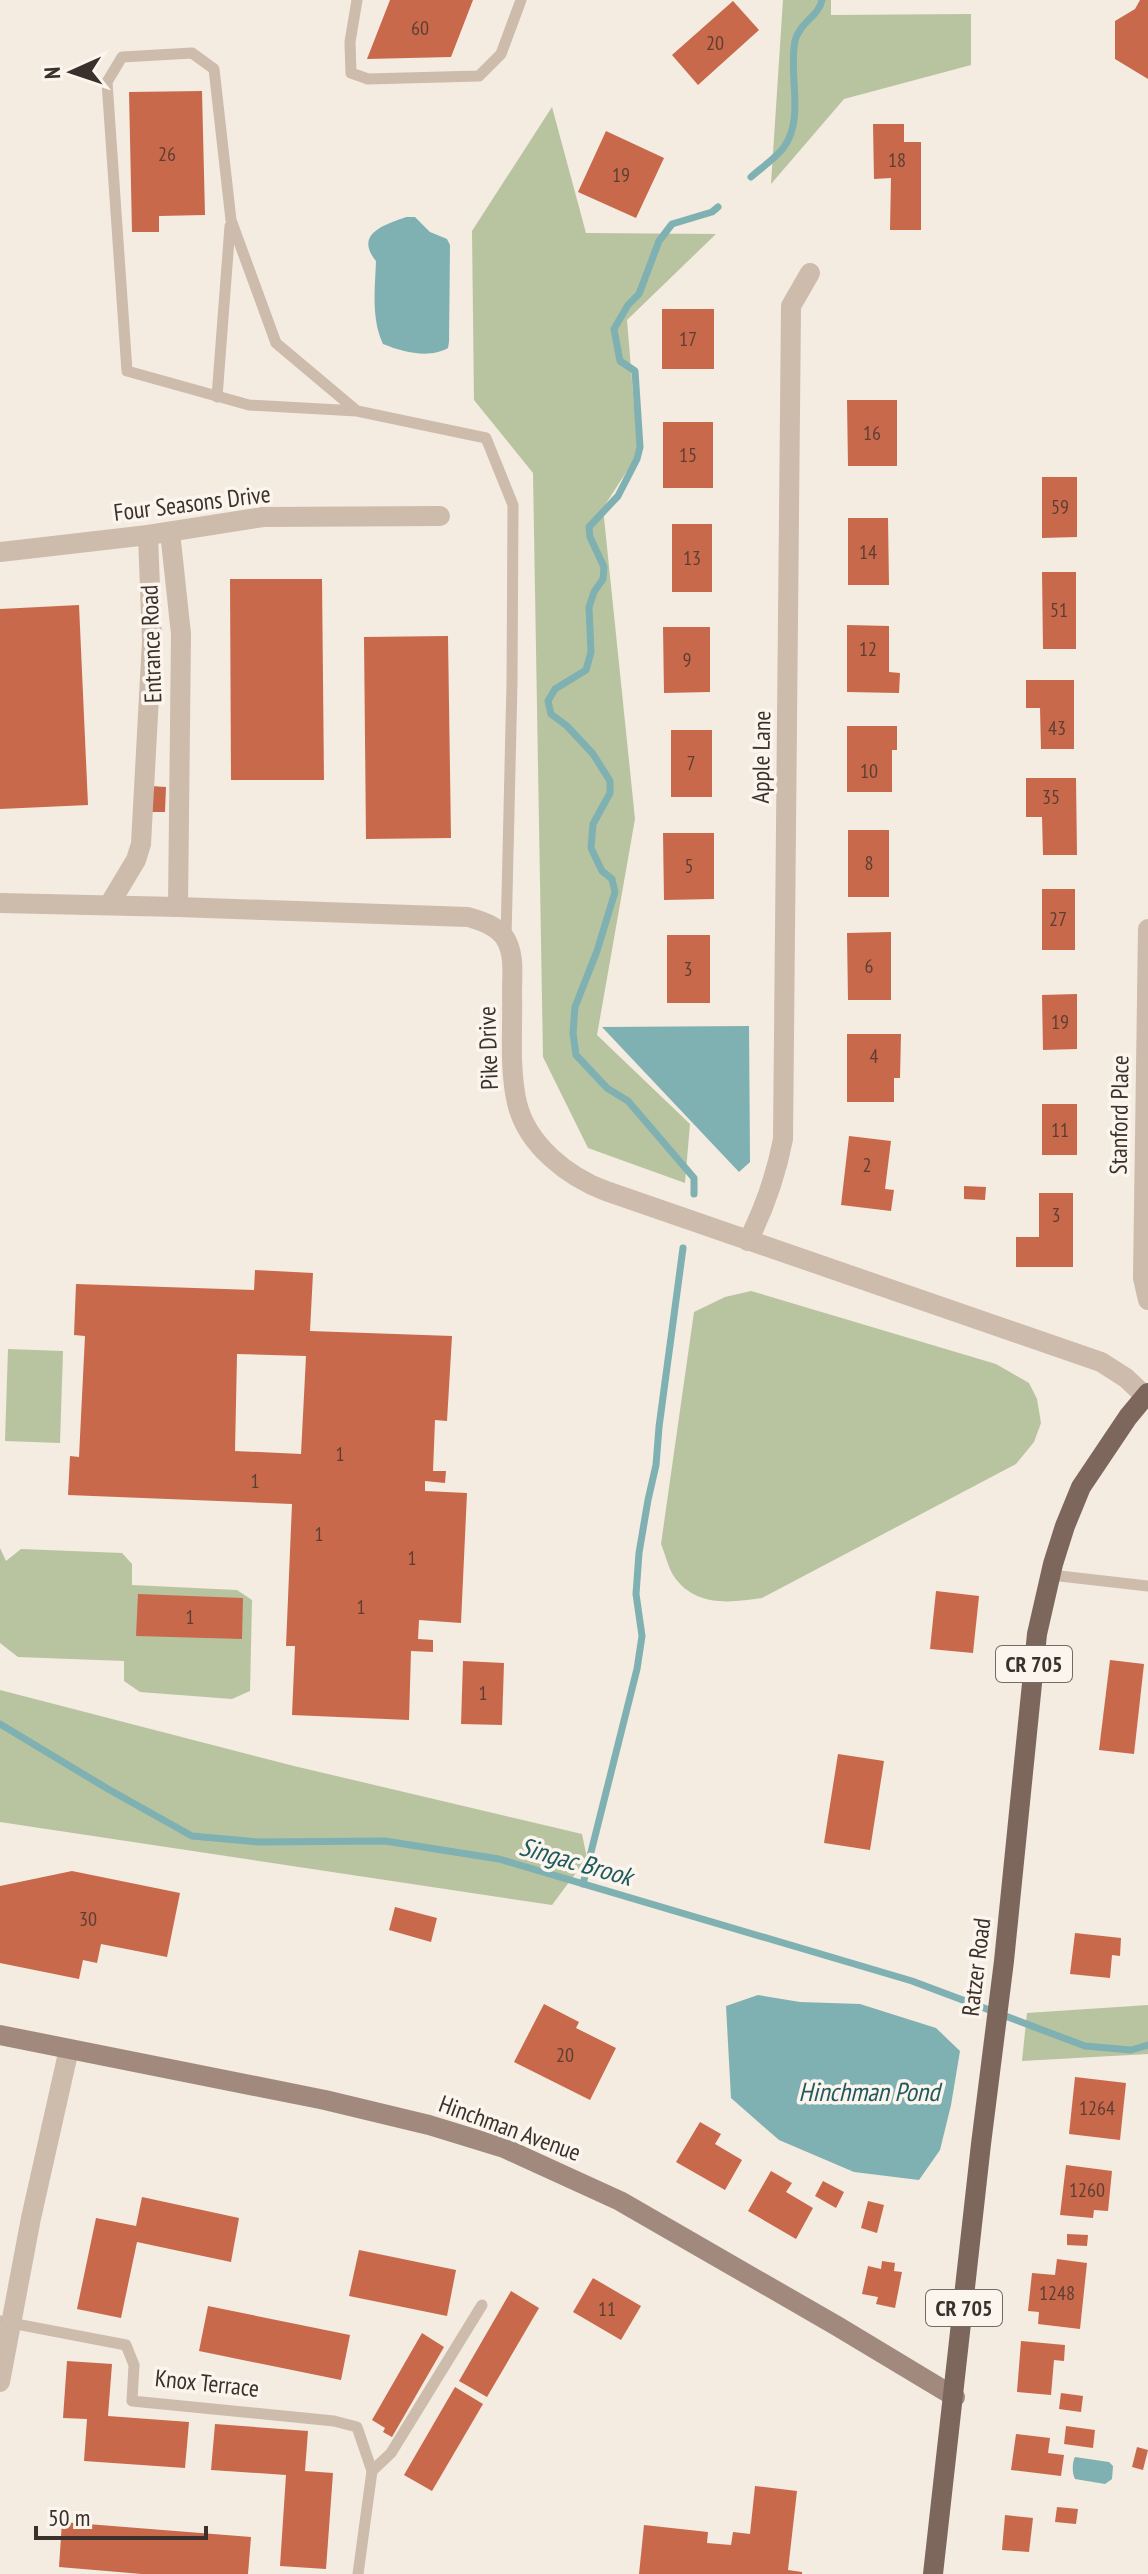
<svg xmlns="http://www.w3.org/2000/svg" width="1148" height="2574" viewBox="0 0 1148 2574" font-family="'PT Sans Narrow',sans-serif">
<rect width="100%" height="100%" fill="#f4ebe1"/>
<g fill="#b8c4a0">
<polygon points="783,0 831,0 831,15 971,14 971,65 844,99 771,184"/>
<polygon points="552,107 586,233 716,234 627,320 638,454 603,508 635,819 597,1035 690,1124 685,1183 588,1148 543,1057 533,473 474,400 472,231"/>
<path d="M751,1291L996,1364L1029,1383L1037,1399L1041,1423L1034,1442L1016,1464L762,1598C729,1603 694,1607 673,1575C668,1566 665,1554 661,1544L694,1312L725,1297Z"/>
<polygon points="8,1349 63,1351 60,1443 5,1441"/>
<polygon points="0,1548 6,1561 21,1549 122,1553 132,1564 132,1585 237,1590 252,1600 250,1691 232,1699 140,1692 124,1681 124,1661 18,1657 0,1643"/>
<polygon points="0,1690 294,1766 582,1834 587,1858 552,1905 0,1822"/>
<polygon points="1148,2005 1148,2054 1022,2061 1027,2013"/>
</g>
<g fill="#7fb0b2">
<path d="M406,217H415L430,232L447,239L450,245L449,342L448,348C429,359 403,352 383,344C371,319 375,288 376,261C354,234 384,225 406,217Z"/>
<polygon points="749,1026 750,1162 739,1172 602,1027"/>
<polygon points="758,1995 800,2002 860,2004 936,2028 960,2051 951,2105 940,2150 919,2180 854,2172 779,2140 731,2098 726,2006"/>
<path d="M1075,2457L1109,2462L1113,2466L1112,2479L1105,2484L1075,2479C1072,2474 1072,2462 1075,2457Z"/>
</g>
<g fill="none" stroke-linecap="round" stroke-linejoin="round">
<g stroke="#7fb0b2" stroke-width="7">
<path d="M751,177C761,168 776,158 784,147C805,118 788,74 795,41C799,23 819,16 822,0"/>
<polyline points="694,1194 694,1178 628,1101 607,1088 576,1055 573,1033 575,1007 597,951 615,892 612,879 602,871 591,848 593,824 610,793 610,781 593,754 567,726 551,714 548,701 555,689 586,670 591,652 589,607 594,592 603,579 604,567 590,537 589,527 618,496 637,459 640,447 635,371 620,361 614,329 628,305 639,294 659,241 672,224 712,212 718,207"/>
<polyline points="0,1724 108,1789 192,1836 259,1842 385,1841 499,1859 912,1981 1085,2046 1131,2050 1148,2045"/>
<polyline points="583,1884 637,1669 642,1636 636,1594 639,1553 648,1500 656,1465 659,1427 683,1248"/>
</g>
</g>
<g fill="#c8694b" fill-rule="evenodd">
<polygon points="390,0 473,0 451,57 367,59"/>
<polygon points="1140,0 1148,0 1148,79 1115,59 1115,21 1135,9"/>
<polygon points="733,1 759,30 698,85 672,55"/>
<polygon points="202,91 205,215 159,216 159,232 132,232 129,92"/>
<polygon points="873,124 904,124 904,142 921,142 921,230 890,230 891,178 874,179"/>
<polygon points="606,131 664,158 636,218 578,192"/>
<rect x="662" y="309" width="52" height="60"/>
<polygon points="847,400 897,400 897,466 848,466"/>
<rect x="663" y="422" width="50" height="66"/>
<polygon points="1042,477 1077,477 1077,537 1042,538"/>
<polygon points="848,518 888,518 889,585 848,585"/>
<rect x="672" y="524" width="40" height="68"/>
<polygon points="1042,572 1076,572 1076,649 1043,649"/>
<polygon points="230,579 322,579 324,780 231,780"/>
<polygon points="79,605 88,805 0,809 0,609"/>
<polygon points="847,625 889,626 889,672 900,673 899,693 847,692"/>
<polygon points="663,627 710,627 710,692 664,693"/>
<polygon points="448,636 451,838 366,839 364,637"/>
<polygon points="1026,680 1074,680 1074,749 1041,749 1040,708 1026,708"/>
<polygon points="847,726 897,726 897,750 892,750 892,792 847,792"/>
<rect x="671" y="730" width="41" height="67"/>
<polygon points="1026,778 1076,778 1077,855 1043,855 1042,817 1026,817"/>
<polygon points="151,786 166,787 165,812 150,812"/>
<rect x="848" y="830" width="41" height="67"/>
<polygon points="663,833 714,833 714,899 664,900"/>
<rect x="1042" y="889" width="33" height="61"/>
<polygon points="891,932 891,1000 848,1000 847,933"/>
<rect x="667" y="935" width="43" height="68"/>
<polygon points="1077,994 1077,1049 1043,1050 1042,995"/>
<polygon points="847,1034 901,1034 900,1078 894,1078 894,1102 847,1102"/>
<rect x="1042" y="1104" width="35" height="51"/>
<polygon points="849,1136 891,1141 885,1189 894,1190 891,1211 841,1205"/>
<polygon points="964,1186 986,1187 985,1200 964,1199"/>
<polygon points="1039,1193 1073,1193 1073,1267 1016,1267 1016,1237 1039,1237"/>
<path d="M255,1270L313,1273L310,1331L452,1336L447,1421L435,1420L433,1471H446L445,1483L425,1481V1491L467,1493L461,1623L419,1620L418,1639L433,1640V1652L411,1651L409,1720L292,1715L295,1646H286L292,1504L68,1495L70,1456L79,1457L85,1336L74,1335L76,1284L254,1290ZM237,1354L306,1356L301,1454L235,1451Z"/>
<polygon points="936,1591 979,1596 973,1653 930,1649"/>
<polygon points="138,1594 243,1598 242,1639 136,1636"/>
<polygon points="1110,1660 1144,1664 1134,1754 1099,1750"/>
<polygon points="463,1661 504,1663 502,1725 461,1724"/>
<polygon points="838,1754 884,1761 870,1850 824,1843"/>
<polygon points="72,1871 180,1893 167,1957 101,1944 97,1963 83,1960 79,1979 0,1963 0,1886"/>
<polygon points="395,1907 437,1918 431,1942 389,1930"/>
<polygon points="1075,1933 1121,1938 1120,1956 1112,1955 1110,1978 1070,1974"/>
<polygon points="544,2004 579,2022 576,2028 616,2048 590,2100 514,2062"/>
<polygon points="1075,2077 1126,2083 1120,2140 1069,2134"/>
<polygon points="700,2122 721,2134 715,2144 742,2160 725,2190 676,2162"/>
<polygon points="1066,2165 1112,2171 1108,2211 1094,2210 1093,2218 1060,2215"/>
<polygon points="771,2171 792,2183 786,2192 813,2208 796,2239 748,2211"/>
<polygon points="823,2181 844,2192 836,2208 815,2196"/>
<polygon points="142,2197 239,2218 231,2262 137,2242 121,2318 77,2309 96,2218 136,2226"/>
<polygon points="868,2201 884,2205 877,2233 861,2228"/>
<polygon points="1067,2234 1088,2235 1087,2246 1067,2245"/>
<polygon points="359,2250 456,2270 447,2316 349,2296"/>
<polygon points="1057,2259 1087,2263 1080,2329 1038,2324 1039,2312 1028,2311 1032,2273 1055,2275"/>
<polygon points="882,2261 895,2263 894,2271 902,2272 895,2308 876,2304 878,2297 862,2294 868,2266 881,2269"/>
<polygon points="593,2278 641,2306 621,2340 573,2312"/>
<polygon points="511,2291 539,2308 487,2397 459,2381"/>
<polygon points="208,2306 350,2335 341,2380 199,2351"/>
<polygon points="422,2333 444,2347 392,2437 383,2432 385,2428 372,2420"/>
<polygon points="1021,2341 1065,2345 1064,2361 1054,2360 1051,2395 1017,2392"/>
<polygon points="67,2361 112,2364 108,2416 189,2422 185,2468 84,2461 87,2419 63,2418"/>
<polygon points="455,2387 483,2404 432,2491 404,2475"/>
<polygon points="1061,2393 1083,2396 1081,2412 1059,2409"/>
<polygon points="215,2424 308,2431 305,2471 333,2473 326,2569 280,2566 286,2475 211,2470"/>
<polygon points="1066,2426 1095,2430 1093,2448 1064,2444"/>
<polygon points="1016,2434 1050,2438 1048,2453 1064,2455 1061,2476 1011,2470"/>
<polygon points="1137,2447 1148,2450 1143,2470 1132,2467"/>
<polygon points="755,2486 797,2491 788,2570 802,2572 802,2574 639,2574 644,2525 708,2532 707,2543 731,2545 733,2532 750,2534"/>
<polygon points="1057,2507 1078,2509 1076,2524 1055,2522"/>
<polygon points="1005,2515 1033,2518 1029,2552 1002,2550"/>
<polygon points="62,2522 251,2537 248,2574 142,2574 59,2567"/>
</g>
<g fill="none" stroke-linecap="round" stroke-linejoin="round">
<g stroke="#cdbbac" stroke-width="11">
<polyline points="357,0 350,42 351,73 368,79 479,76 501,54 521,0"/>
<polyline points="217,397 230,226"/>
<polyline points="357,411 249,405 127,371 107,82 122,57 192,53 214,69 231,220 276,343 357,411 486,438 513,505 512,683 506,938"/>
<polyline points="1051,1575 1148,1586"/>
<polyline points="0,2321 126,2345 134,2365 132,2401 334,2421 357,2427 372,2471 358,2574"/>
<polyline points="372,2471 391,2453 482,2305"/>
</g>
<g stroke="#cdbbac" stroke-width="20">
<polyline points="170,532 181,634 178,907"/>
<polyline points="0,552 148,535 263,517 440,516"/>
<path d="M0,903L178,907L468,917C482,921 497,926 505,938C515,954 512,975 512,992C513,1029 509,1068 517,1103C527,1145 568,1177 606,1191L1101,1362L1126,1378L1145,1396"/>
<polyline points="109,905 136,860 141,844 152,641 148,535"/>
<polyline points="1148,929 1143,1278 1148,1300"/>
<path d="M748,1241C765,1207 776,1176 783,1139L791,306L810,273"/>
<polyline points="0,2382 31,2218 69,2049"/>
</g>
<polyline stroke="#a18a7d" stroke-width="20" points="0,2035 325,2100 429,2125 504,2148 620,2201 837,2326 955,2397"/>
<polyline stroke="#7d675c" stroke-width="20" points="933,2574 981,2144 1004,1961 1037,1634 1053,1564 1065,1526 1081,1487 1128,1417 1148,1393"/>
</g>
<g text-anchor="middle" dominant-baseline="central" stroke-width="7" stroke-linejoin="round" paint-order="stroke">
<g font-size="20" fill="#5e3e33">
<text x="420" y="28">60</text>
<text x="715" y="43">20</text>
<text x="167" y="154">26</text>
<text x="897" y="160">18</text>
<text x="621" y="175">19</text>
<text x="688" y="339">17</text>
<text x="872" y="433">16</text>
<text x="688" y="455">15</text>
<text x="1060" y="507">59</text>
<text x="868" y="552">14</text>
<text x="692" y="558">13</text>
<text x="1059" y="610">51</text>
<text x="868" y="649">12</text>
<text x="687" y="660">9</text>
<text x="1057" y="728">43</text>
<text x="691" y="763">7</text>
<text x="869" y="771">10</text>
<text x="1051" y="797">35</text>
<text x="869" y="863">8</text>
<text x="689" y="866">5</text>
<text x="1058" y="919">27</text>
<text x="869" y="966">6</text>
<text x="688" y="969">3</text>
<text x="1060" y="1022">19</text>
<text x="874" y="1056">4</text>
<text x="1060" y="1130">11</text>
<text x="867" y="1165">2</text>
<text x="1056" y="1215">3</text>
<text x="340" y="1454">1</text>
<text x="255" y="1481">1</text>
<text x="319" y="1534">1</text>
<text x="412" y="1558">1</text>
<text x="361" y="1607">1</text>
<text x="190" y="1617">1</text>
<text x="483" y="1693">1</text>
<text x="88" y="1919">30</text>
<text x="565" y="2055">20</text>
<text x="1097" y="2108">1264</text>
<text x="1087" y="2190">1260</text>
<text x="1057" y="2293">1248</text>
<text x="607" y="2309">11</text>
</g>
<g fill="#fbf5ee" stroke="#756b66" stroke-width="2">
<rect x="996" y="1646" width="76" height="36" rx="6"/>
<rect x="926" y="2290" width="76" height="36" rx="6"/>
</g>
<g font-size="22" font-weight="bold" fill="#3b302b">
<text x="1034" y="1664">CR 705</text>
<text x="964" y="2308">CR 705</text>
</g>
<g font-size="24" fill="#3b302b" stroke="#fbf5ee">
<text transform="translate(192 503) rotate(-7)">Four Seasons Drive</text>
<text transform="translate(151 644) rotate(-92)">Entrance Road</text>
<text transform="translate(761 757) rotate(-89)">Apple Lane</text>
<text transform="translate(488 1048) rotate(-92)">Pike Drive</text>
<text transform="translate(1119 1115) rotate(-89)">Stanford Place</text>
<text transform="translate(976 1967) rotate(-83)">Ratzer Road</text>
<text transform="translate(510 2128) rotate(20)">Hinchman Avenue</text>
<text transform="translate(207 2383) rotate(6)">Knox Terrace</text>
</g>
<g font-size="26" font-style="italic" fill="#1f5a5e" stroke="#fbf5ee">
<text transform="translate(576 1861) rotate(16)">Singac Brook</text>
<text x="869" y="2091">Hinchman Pond</text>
</g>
</g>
<g transform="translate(72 72) rotate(267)" stroke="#fbf5ee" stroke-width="6" paint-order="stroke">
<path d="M0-6L14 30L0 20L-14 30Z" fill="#3b302b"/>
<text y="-12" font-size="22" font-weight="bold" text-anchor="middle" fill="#3b302b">N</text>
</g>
<path d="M36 2526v12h170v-12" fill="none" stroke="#3b302b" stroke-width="4"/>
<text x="48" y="2526" font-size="24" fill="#3b302b" stroke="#fbf5ee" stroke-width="6" paint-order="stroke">50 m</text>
</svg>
